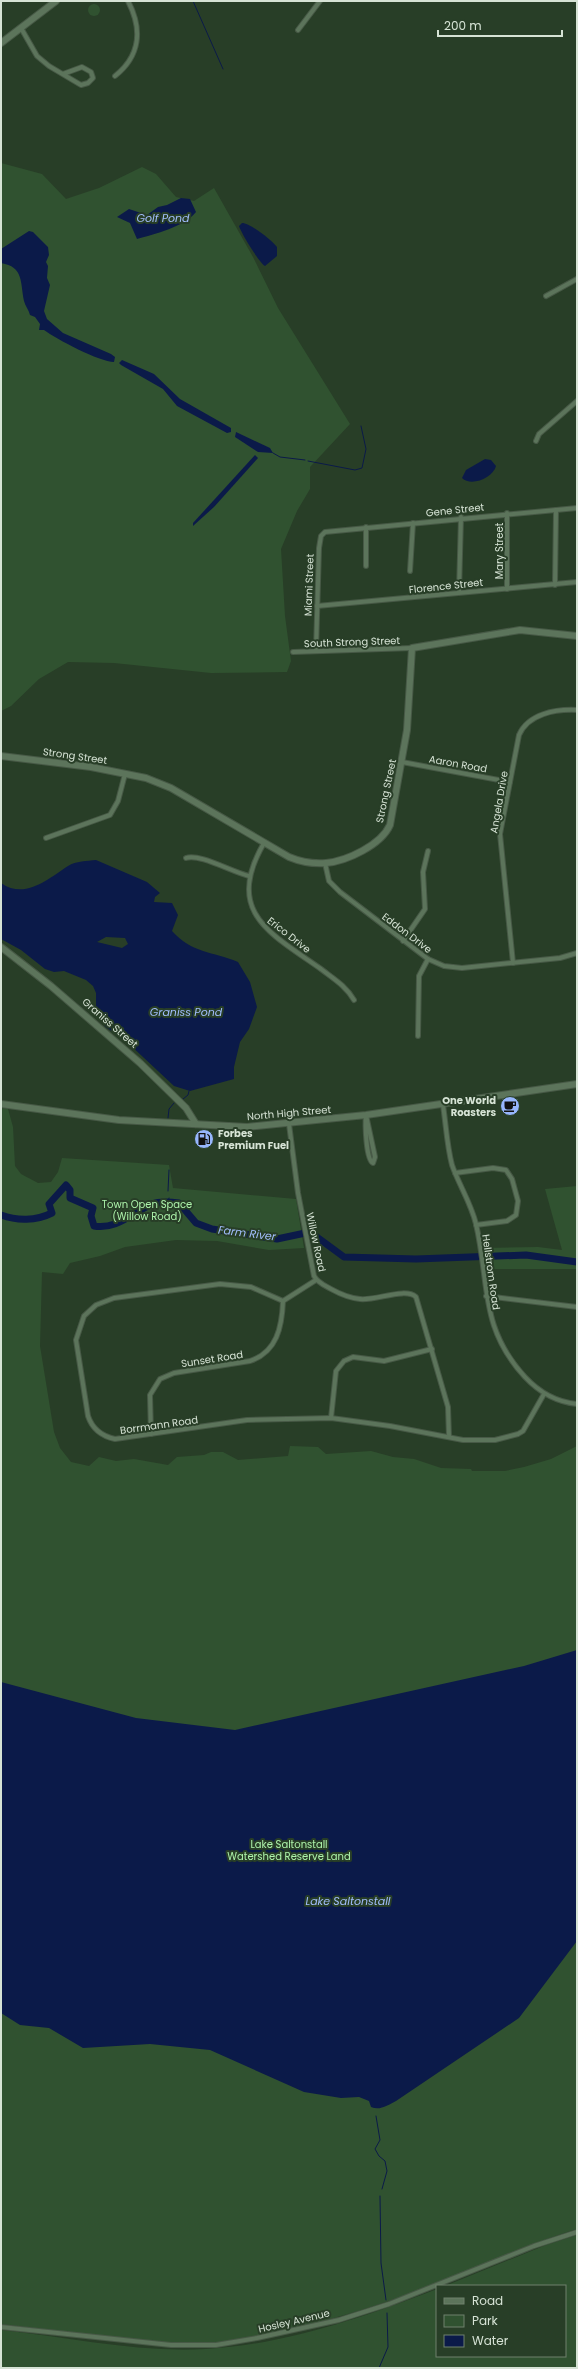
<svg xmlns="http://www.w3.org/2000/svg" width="578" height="2369" viewBox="0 0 578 2369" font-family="Poppins,sans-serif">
<rect width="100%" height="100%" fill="#283e27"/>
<g fill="#305230">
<circle cx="94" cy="10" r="6"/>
<polygon points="1,163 42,174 66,199 99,188 142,167 156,174 176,197 194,201 214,188 253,257 278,308 350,424 310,467 310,489 297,511 281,549 285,616 291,661 287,672 211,673 114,663 68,662 39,679 11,706 1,711"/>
<path d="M1,1108L8,1109L13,1127L15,1166L21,1174L38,1183L51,1182L58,1172L62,1158L169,1165L173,1188L296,1199L304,1248L269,1250L217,1241L176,1240L125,1247L100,1256L70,1263L63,1274L42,1272L40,1346L54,1432L60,1448L71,1462L89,1466L99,1457L116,1461L134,1459L168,1465L177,1457L204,1455L211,1452H223L238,1460L288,1456L290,1446L318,1447L326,1454L371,1451L393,1457L414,1459L441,1468L471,1469L472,1471H505L524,1467L551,1459L577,1446V2229C546,2238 517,2252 487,2264C419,2292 349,2317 277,2332C254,2337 230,2342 206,2343C137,2346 69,2331 1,2324Z"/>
<polygon points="577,1186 577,1269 487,1269 485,1248 538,1247 562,1250 545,1189"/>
<path d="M577,2235V2368H1V2330C69,2337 138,2353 206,2349C283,2345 365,2317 437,2289V2356H565V2286H445L546,2245Z"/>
</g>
<g fill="#0b1a49" fill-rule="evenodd">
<path d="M181,198L190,199L196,212C184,227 155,234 137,239L130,223L117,217L129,209L147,215L158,207L167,205Z"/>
<path d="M242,223C250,223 272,240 277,247V256L265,266C260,264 241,233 239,226Z"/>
<path d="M29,231L33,232L48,247L49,255L46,262L48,266L47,278L50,285L44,311L47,319L63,333L111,354L115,357L114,362C100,362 56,339 44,330H39L40,324L35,317L30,315C29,310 25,306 24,301C20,282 24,267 1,263V249Z"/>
<polygon points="122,360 154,374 180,399 231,428 231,432 227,433 177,406 163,389 121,365 119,363"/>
<polygon points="236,432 270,448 273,453 258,452 235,437"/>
<polygon points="255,455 258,458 214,507 193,526 193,523"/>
<path d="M485,459L491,460L496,466C493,478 471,487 462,478L466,470Z"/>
<path d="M96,860L147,882L160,893L155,897L154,902L172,903L178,915L172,931C193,954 212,951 238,962L250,982L257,1007L249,1029L240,1042L234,1067V1079L190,1091L174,1086L128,1043L106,1027L96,1013V993L93,986L86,980L64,971L54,972L45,969L21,950L1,939V883C25,900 48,879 68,866C76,861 87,861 96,860ZM106,937L125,938L128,944L122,948L97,942Z"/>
<path d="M577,1650V1941L519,2018L396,2101C388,2105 380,2111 371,2107L369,2101L359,2097L341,2098L304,2092L210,2050L150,2044L83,2048L49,2028L20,2025L1,2013V1682L136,1718L235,1730L524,1666Z"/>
</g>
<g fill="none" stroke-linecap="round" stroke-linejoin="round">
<g stroke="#0b1a49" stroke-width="1">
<polyline points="193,1 223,69"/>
<polyline points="273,453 280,457 305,460"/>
<polyline points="308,461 355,470 362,468 366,449 361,426"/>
<polyline points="183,1099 188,1095 189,1091"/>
<polyline points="168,1118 169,1109 174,1103"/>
<polyline points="168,1191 169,1170"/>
<polyline points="168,1202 169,1198"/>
<polyline points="376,2116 380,2140 375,2149 379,2156 385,2161 387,2171 382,2189"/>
<polyline points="380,2196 381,2263 386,2300"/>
<polyline points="379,2368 388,2347 387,2313"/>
</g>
<path stroke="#0b1a49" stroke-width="7" d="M1,1215C17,1221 36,1221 52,1213L49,1204L66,1185L70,1190V1198L93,1208L91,1216L94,1226C116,1230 132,1213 152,1204C160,1201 171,1202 179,1203L196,1223L212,1229L277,1239L310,1232L344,1257L416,1259L526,1255L577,1262"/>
<defs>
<g id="street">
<polyline points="21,28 37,56 49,66 81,85 88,83 93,78 91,72 82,67 63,74"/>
<polyline points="298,30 320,1"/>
<path d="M115,76C140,56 143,30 128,1"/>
<polyline points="546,296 577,279"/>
<polyline points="536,441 539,434 577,401"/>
<polyline points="366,527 366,566"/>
<polyline points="410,571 413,523"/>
<polyline points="555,585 556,510"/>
<polyline points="507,589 507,513"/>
<polyline points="459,592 461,517"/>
<polyline points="317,606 577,582"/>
<polyline points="316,650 319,548 321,536 325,532 577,508"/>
<polyline points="293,652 412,648"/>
<polyline points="402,762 510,782"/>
<polyline points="46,838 110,815 118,801 125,774"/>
<path d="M264,843C224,912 270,933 321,969C334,979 346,986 354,1000"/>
<path d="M186,858C199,853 232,872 249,876"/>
<polyline points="325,863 329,881 340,892 428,959 444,966 462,968 560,958 577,953"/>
<polyline points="403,941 425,909 423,872 428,851"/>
<path d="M513,963L500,834L519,735C528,714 555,709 577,710"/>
<polyline points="418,1036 419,976 428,959"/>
<path d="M443,1105C446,1125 447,1146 452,1165C459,1185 471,1203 476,1224C490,1284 479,1327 525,1377C539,1392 556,1402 577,1404"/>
<path d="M366,1115L375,1157L373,1163C366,1160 365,1124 366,1115Z"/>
<path d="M289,1124L298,1193L314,1276C318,1283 324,1285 331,1289C340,1294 349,1298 360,1299C376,1301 405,1287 416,1297L448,1407L449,1437"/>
<polyline points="455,1173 493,1168 506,1170 512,1179 518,1201 516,1215 507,1221 476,1225"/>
<polyline points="486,1296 577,1307"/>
<path d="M283,1301L251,1287L220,1284L114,1298L96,1305L84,1316L76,1340L88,1416C92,1428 101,1436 115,1439L247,1420L331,1418L390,1426L463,1440H495L518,1434L523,1431L544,1394"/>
<polyline points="283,1301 316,1280"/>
<polyline points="331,1418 336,1371 344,1361 353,1357 384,1361 432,1349"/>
<path d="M151,1434L150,1395L160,1379L174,1373L250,1361C277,1352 282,1327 283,1301"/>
<polyline points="1,2327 171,2345 216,2345 257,2338 339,2320 389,2304 534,2246 577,2232"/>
</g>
<g id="secondary">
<polyline points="1,43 56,1"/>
<path d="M1,756L91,767L146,778L171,788L289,857C301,862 313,864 326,863C347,861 381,845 390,825L407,730L412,648L520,630L577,636"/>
<polyline points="1,947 51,986 140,1063 186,1108 196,1124"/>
<polyline points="1,1104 119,1120 247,1127 366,1115 577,1084"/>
</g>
</defs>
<use href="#street" stroke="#475946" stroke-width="6"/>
<use href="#secondary" stroke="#475946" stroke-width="8"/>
<use href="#street" stroke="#5c745b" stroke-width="4"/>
<use href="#secondary" stroke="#5c745b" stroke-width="6"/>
</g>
<defs>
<symbol id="cafe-disc" viewBox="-11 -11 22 22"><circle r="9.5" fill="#97b6fd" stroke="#283e27"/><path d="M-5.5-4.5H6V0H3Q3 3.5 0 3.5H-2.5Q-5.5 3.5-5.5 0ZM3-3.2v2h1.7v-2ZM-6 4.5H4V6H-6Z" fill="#111"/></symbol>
<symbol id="fuel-disc" viewBox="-11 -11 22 22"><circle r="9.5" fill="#97b6fd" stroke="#283e27"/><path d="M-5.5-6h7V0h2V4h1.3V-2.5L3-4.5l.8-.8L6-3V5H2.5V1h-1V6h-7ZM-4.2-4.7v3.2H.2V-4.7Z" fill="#111"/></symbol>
</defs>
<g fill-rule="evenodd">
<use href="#cafe-disc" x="499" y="1095" width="22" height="22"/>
<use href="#fuel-disc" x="193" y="1128" width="22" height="22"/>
</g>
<g text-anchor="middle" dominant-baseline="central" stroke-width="4" stroke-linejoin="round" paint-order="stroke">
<g font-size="10" fill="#d6e3d5" stroke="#283e27">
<text transform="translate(455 510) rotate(-6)">Gene Street</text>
<text transform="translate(499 551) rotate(-90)">Mary Street</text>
<text transform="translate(309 585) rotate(-88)">Miami Street</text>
<text transform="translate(446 586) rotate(-6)">Florence Street</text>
<text transform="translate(352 642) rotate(-2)">South Strong Street</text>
<text transform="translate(75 756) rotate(8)">Strong Street</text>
<text transform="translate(458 764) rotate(10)">Aaron Road</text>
<text transform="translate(386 791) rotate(-78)">Strong Street</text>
<text transform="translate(499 802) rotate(-80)">Angela Drive</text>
<text transform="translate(407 933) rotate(37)">Eddon Drive</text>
<text transform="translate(289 935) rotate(38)">Erico Drive</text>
<text transform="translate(110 1023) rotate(41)">Graniss Street</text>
<text transform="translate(289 1113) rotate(-5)">North High Street</text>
<text transform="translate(316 1242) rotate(78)">Willow Road</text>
<text transform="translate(491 1272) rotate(82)">Hellstrom Road</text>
<text transform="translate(212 1359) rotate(-9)">Sunset Road</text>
<text transform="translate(159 1425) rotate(-8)">Borrmann Road</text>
<text transform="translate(294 2321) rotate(-13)">Hosley Avenue</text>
</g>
<g font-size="10" font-weight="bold" fill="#d6e3d5" stroke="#283e27" text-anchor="end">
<text x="496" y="1100">One World<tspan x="496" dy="12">Roasters</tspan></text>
<text x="218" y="1133" text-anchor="start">Forbes<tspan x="218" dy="12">Premium Fuel</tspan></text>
</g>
<g font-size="10" fill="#adf3ab" stroke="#283e27">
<text x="147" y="1204">Town Open Space<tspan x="147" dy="12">(Willow Road)</tspan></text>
<text x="289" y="1844">Lake Saltonstall<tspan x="289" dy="12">Watershed Reserve Land</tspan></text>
</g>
<g font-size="11" font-style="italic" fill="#a2befd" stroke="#283e27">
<text x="163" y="218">Golf Pond</text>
<text x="186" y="1012">Graniss Pond</text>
<text transform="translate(247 1233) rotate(7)">Farm River</text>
<text x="348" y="1901">Lake Saltonstall</text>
</g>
</g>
<rect width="578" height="2369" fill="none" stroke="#d6e3d5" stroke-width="4"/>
<rect x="436" y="2285" width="130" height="72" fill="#283e27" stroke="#6e806d"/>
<rect x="444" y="2298" width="20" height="6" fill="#5c745b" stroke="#6e806d"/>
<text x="472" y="2305" font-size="12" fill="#d6e3d5">Road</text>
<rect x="444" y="2315" width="20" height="12" fill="#305230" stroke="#6e806d"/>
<text x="472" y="2325" font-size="12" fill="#d6e3d5">Park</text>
<rect x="444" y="2335" width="20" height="12" fill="#0b1a49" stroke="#6e806d"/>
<text x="472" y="2345" font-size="12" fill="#d6e3d5">Water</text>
<path d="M438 30v6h124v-6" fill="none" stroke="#d6e3d5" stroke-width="2"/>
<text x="444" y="30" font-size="12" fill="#d6e3d5" stroke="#283e27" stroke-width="3" paint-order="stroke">200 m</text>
</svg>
